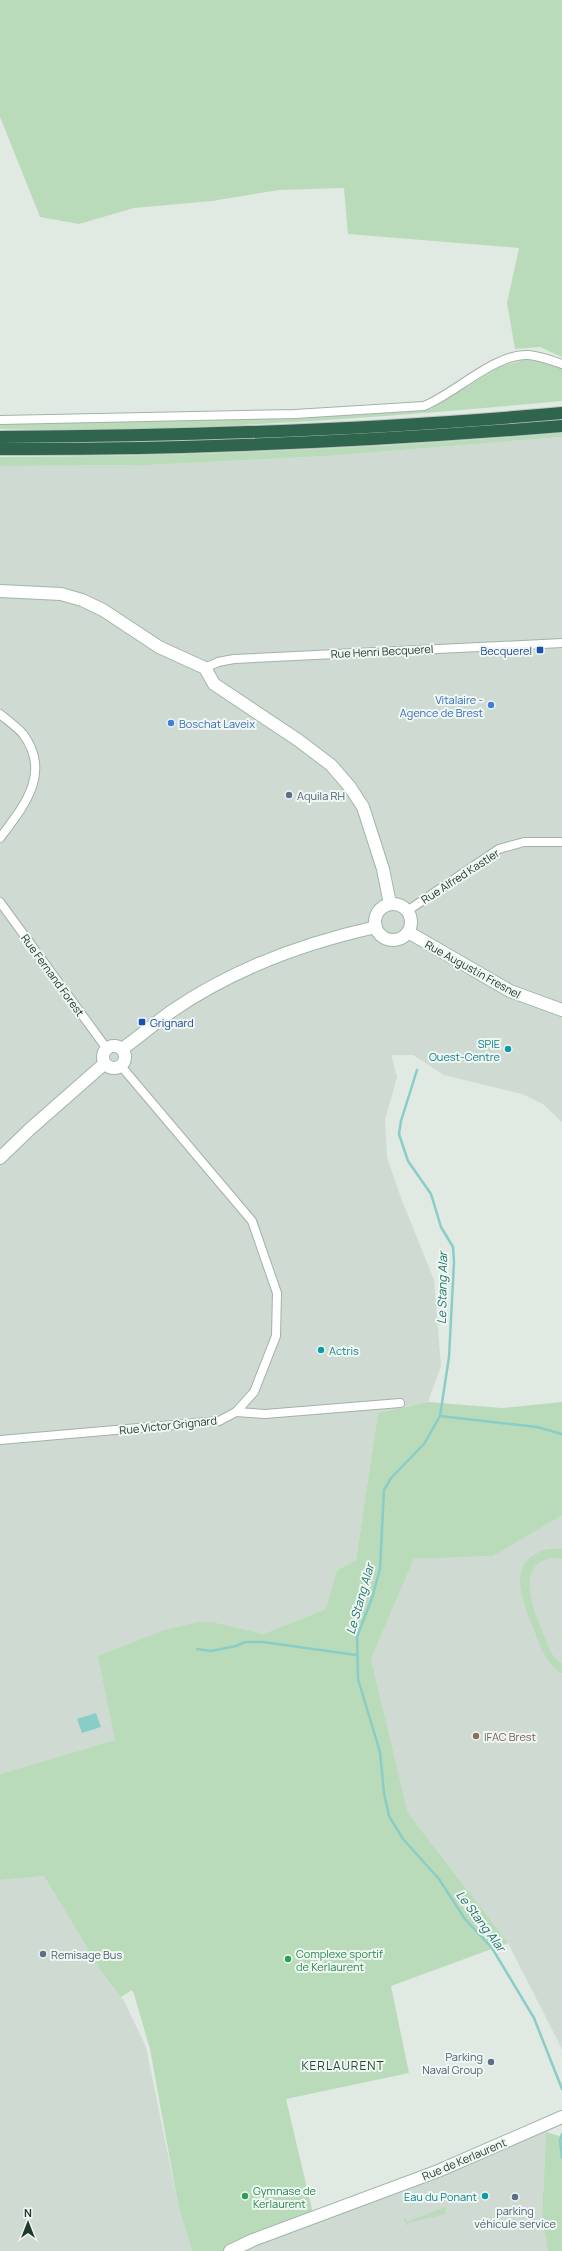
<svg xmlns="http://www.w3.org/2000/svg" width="562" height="2251" viewBox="0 0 562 2251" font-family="Manrope,sans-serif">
<rect width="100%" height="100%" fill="#e0eae3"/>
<g fill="#cedad2">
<polygon points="562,437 562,1122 543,1104 522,1094 444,1075 413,1055 391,1055 397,1077 385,1120 387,1157 401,1198 434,1280 441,1366 428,1402 378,1413 356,1560 337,1570 326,1609 263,1634 213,1622 115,1740 0,1774 0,466 149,465 327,456"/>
<polygon points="562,1514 562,2049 508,1943 408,1813 371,1659 414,1559 493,1556"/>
<polygon points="44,1876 103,1974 124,2001 146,2047 178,2204 192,2251 0,2251 0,1880"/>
<polygon points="546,2132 542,2218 548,2251 226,2251 438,2171 440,2177"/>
</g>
<g fill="#badbba">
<polygon points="0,0 562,0 562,357 540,347 515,349 507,303 519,248 348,234 344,188 279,190 212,201 134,208 79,224 40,217 0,117"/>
<path d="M526,359L549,363L562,369V401C376,418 187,433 0,429V424L259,418L345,415L431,409L498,367Z"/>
<path d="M562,433V437L327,456L149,465L0,466V457C188,456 375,449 562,433Z"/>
<polygon points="428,1402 502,1408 562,1402 562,1515 493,1556 414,1559 371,1659 408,1813 508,1943 391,1986 409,2073 286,2099 314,2218 226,2251 192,2251 178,2204 150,2049 134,1994 132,1990 121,1997 103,1974 44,1876 0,1880 0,1774 115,1740 98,1656 165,1630 199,1622 213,1622 263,1634 326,1609 337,1570 356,1560 378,1413"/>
<path d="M549,1549H562V1559C554,1557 545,1558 539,1563C515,1581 543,1630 551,1652L554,1657L562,1664V1673C544,1663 540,1644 532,1625C521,1597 506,1559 549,1549Z"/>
<polygon points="546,2132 562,2137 562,2251 548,2251 542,2218"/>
<polygon points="445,2207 446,2214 407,2223 408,2228 404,2219 406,2218 407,2222 412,2220"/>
</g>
<polygon fill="#8acdc7" points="96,1713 101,1727 82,1733 77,1719"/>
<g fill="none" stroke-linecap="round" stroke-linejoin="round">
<g stroke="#8acdc7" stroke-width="2.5">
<polyline points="417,1070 401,1121 399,1134 408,1161 431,1194 441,1227 453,1247 454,1262 449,1357 440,1416 424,1444 391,1478 384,1490 380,1569 372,1598 357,1637 358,1679 380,1752 384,1793 389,1816 403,1839 439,1879 465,1919 492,1948 534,2018 562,2089"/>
<polyline points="440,1416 537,1427 562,1434"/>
<polyline points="197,1649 211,1651 236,1646 245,1642 263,1642 356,1655"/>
<polyline points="562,2134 560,2140 562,2158"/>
</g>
<defs>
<g id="street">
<path d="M0,420L295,414L424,406C456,393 495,353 529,355C540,356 551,360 562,364"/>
<polyline points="205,668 218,662 234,659 562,643"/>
<path d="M0,714C7,720 17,727 23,734C52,773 24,806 0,838"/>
<polyline points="0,902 107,1049"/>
<polyline points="407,911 499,849 524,842 562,842"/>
<polyline points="236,1412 265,1414 400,1403"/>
<polyline points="0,1440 219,1421 236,1412 254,1392 276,1336 277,1293 252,1221 121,1066"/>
</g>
<g id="secondary">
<polyline points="0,591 61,594 82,600 103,610 159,647 205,668 214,684 298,740 331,765 350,787 363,807 383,869 390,904"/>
<circle cx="393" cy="922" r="18"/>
<polyline points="408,932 510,991 562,1010"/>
<circle cx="114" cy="1057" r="11"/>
<path d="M122,1049C139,1037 155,1023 172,1011C233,969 304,943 376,927"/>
<polyline points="0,1158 30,1129 104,1064"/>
<polyline points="230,2251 253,2240 438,2171 562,2117"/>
</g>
<g id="highway">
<path d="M0,437C188,436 375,430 562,413"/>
<path d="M0,449C188,450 375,441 562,426"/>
</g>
</defs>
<use href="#street" stroke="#a3b2a9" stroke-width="10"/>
<use href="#secondary" stroke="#a0b6a8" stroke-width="14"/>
<use href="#highway" stroke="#bdc4c0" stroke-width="14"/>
<use href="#street" stroke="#fff" stroke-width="8"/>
<use href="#secondary" stroke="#fff" stroke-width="12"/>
<use href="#highway" stroke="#2f654c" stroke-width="12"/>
</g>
<g fill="#1a4fb4" stroke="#f0f7f2" stroke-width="1.5">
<rect x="536" y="646" width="8" height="8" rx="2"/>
<rect x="138" y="1018" width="8" height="8" rx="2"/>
</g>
<g fill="#3f7fe0" stroke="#f0f7f2" stroke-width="1.5">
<circle cx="491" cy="705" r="4"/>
<circle cx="171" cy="723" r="4"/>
</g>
<g fill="#5c6f8a" stroke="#f0f7f2" stroke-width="1.5">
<circle cx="289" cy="795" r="4"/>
<circle cx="43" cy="1954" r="4"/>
<circle cx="491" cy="2062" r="4"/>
<circle cx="515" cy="2197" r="4"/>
</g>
<g fill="#0f9aa8" stroke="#f0f7f2" stroke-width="1.5">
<circle cx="508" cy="1049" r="4"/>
<circle cx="321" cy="1350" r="4"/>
<circle cx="485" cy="2196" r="4"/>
</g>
<circle fill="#8d6e63" stroke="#f0f7f2" stroke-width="1.5" cx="476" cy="1736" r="4"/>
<g fill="#2e9e5b" stroke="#f0f7f2" stroke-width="1.5">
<circle cx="288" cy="1959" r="4"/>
<circle cx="245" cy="2196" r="4"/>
</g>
<g text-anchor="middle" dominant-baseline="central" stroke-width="4" stroke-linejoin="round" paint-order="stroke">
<g font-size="11" fill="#164399" stroke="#f0f7f2" text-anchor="end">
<text x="532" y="650">Becquerel</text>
<text x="150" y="1022" text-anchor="start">Grignard</text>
</g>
<g font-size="11" fill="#223a2d" stroke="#f0f7f2">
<text transform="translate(382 651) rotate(-3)">Rue Henri Becquerel</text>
<text transform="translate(460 876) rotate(-33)">Rue Alfred Kastler</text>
<text transform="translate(473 969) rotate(29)">Rue Augustin Fresnel</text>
<text transform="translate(53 975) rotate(54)">Rue Fernand Forest</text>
<text transform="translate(168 1425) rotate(-6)">Rue Victor Grignard</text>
<text transform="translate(464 2159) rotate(-23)">Rue de Kerlaurent</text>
</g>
<g font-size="11" fill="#366cbe" stroke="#f0f7f2" text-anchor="end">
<text x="483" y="699">Vitalaire -<tspan x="483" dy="13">Agence de Brest</tspan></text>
<text x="179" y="723" text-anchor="start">Boschat Laveix</text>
</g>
<g font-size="11" fill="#4e5e75" stroke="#f0f7f2" text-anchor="start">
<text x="297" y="795">Aquila RH</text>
<text x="51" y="1954">Remisage Bus</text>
<text x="483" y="2056" text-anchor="end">Parking<tspan x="483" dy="13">Naval Group</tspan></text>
<text x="515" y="2210" text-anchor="middle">parking<tspan x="515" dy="13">véhicule service</tspan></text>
</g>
<g font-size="11" fill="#0d838f" stroke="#f0f7f2" text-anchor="end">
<text x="500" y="1043">SPIE<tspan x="500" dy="13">Ouest-Centre</tspan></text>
<text x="329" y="1350" text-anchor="start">Actris</text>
<text x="477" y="2196">Eau du Ponant</text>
</g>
<g font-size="11" fill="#785e54" stroke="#f0f7f2" text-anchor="start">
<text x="484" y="1736">IFAC Brest</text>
</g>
<g font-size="11" fill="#27864d" stroke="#f0f7f2" text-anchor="start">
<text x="296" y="1953">Complexe sportif<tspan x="296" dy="13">de Kerlaurent</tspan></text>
<text x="253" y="2190">Gymnase de<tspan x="253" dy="13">Kerlaurent</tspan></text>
</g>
<g font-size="12" font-style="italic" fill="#1f736c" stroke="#f0f7f2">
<text transform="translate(442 1288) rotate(-89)">Le Stang Alar</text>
<text transform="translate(360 1599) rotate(-74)">Le Stang Alar</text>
<text transform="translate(481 1921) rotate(53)">Le Stang Alar</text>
</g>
<g font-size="12" letter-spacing="1" fill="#1f4b35" stroke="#f0f7f2">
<text x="343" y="2065">KERLAURENT</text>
</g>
</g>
<g transform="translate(28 2223)" stroke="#f0f7f2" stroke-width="3" paint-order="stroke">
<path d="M0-3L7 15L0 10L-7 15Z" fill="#223a2d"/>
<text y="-6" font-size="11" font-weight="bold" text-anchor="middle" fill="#223a2d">N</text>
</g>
</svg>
